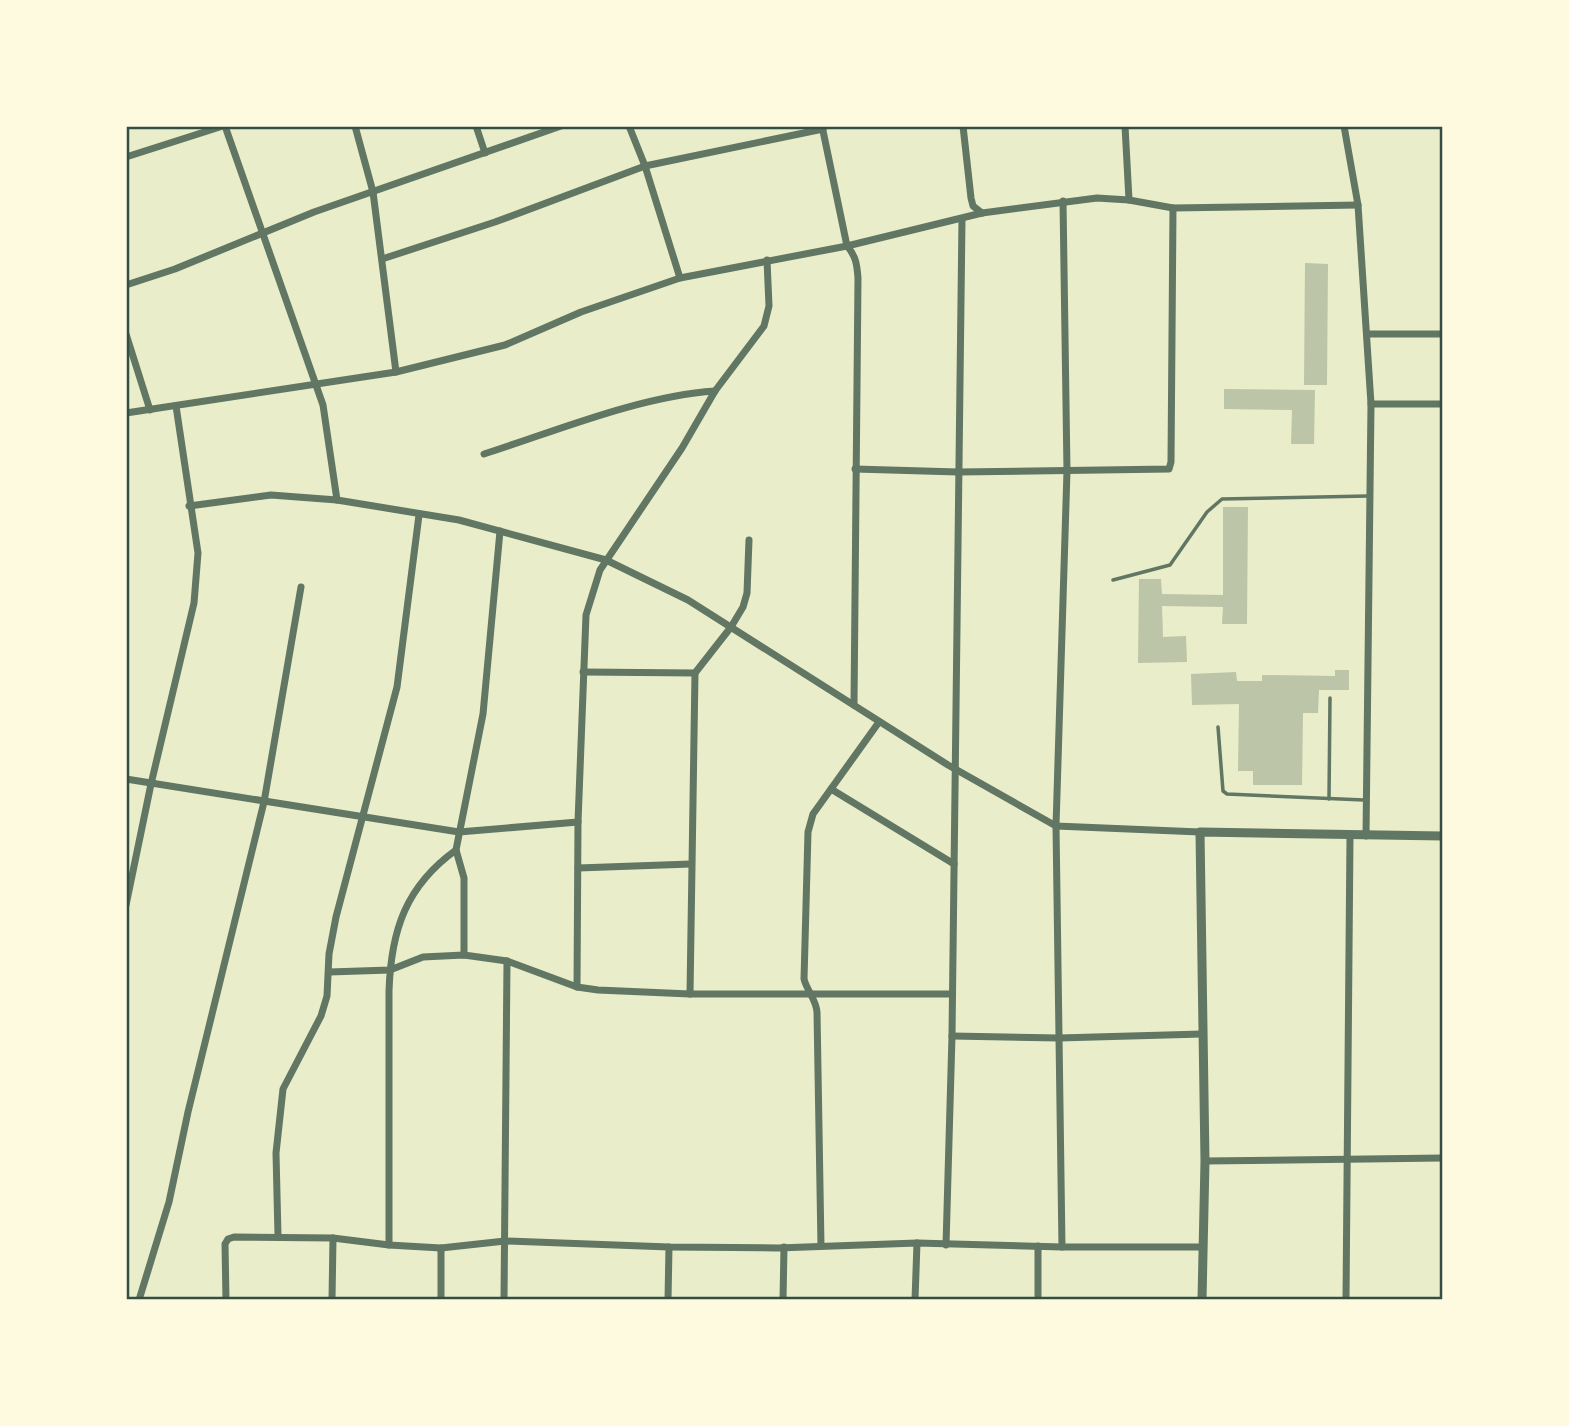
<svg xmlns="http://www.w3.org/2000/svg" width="1569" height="1426" viewBox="0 0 1569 1426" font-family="'PT Sans',sans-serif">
<rect width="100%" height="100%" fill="#e9edc9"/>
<g fill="#bcc5a7">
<polygon points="1305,263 1328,264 1327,385 1304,385"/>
<polygon points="1224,389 1315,390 1314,444 1291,444 1292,410 1224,409"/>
<polygon points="1223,507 1248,507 1247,624 1222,624 1223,607 1162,606 1163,637 1186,636 1187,662 1138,663 1139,579 1161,579 1162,594 1223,595"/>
<polygon points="1335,670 1349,670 1349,690 1319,690 1318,713 1303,713 1302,785 1253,785 1253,771 1238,771 1239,704 1192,705 1191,674 1236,672 1237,681 1262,681 1262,675 1335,676"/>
</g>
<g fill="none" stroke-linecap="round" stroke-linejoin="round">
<g stroke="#617663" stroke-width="3.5">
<polyline points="1113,580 1170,565 1207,512 1222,499 1368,496"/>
<polyline points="1218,727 1223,791 1227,794 1364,800"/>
<polyline points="1329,799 1330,698"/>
</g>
<g stroke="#617663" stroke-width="7">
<polyline points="225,126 323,405 337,500"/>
<polyline points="355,126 373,192 396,372"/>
<polyline points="476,126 485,153"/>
<polyline points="629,126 645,166 680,278"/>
<path d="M822,126L847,246C856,256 857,265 858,278L854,705"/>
<polyline points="963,126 971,198 973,206 982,213"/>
<polyline points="1125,126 1129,200"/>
<polyline points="1344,126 1358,205 1371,404"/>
<polyline points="126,157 223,126"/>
<polyline points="382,259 495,222 645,166 823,129"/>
<polyline points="126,285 175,269 314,212 561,126"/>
<polyline points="126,334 150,410"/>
<polyline points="1368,334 1443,334"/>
<polyline points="126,413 396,372 505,345 581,312 680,278 847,246 982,213 1097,198 1129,200 1173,208 1358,205"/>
<path d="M484,454C556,431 640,396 715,391"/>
<polyline points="855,469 958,472 1169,469 1171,462 1173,208"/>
<polyline points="189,506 271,495 337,500 459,520 606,560 688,600 948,765 1056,826 1200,832"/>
<polyline points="583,672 695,673"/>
<polyline points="126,779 459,832 578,822"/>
<polyline points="831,789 954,864"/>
<polyline points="1366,836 1371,404 1443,404"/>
<polyline points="578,868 691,864"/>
<polyline points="126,905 151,784 194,603 198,553 176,406"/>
<polyline points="464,955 464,878 456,850 483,714 500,531"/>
<polyline points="329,972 390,970 423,957 464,955 507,961 577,987 598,990 690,994 951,994"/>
<polyline points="577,987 578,822 586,615 600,570 682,448 715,391 764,326 769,306 767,260"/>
<polyline points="690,994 695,673 731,627 743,607 747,593 749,540"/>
<polyline points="952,1036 1059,1038 1202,1034"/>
<polyline points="1205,1161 1443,1158"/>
<polyline points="278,1236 276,1153 283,1089 321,1016 327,996 329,954 336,917 397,687 419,515"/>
<path d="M389,1245V991C391,930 406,886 456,850"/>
<polyline points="946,1245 952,1036 962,219"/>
<path d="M821,1246L817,1012C816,999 807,991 804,979L808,832L813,814L879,722"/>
<polyline points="1038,1246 1038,1300"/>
<polyline points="1062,1247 1056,826 1067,471 1063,201"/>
<polyline points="441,1248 441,1300"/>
<polyline points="139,1300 169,1202 188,1112 264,802 301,587"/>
<polyline points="226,1300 225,1244 228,1239 234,1237 333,1238 389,1245 441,1248 505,1241 669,1247 778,1248 917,1243 1062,1247 1203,1247"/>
<polyline points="332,1300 333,1238"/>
<polyline points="504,1300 507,961"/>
<polyline points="668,1300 669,1247"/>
<polyline points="783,1300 784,1247"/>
<polyline points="915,1300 917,1243"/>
<polyline points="1346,1300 1350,836"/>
</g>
<polyline stroke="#617663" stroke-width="9" points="1202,1300 1205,1161 1200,832 1443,836"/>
</g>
<rect width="1569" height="1426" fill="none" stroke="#fefae0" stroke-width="256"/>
<rect x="128" y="128" width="1313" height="1170" fill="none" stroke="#344e41" stroke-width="2.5"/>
</svg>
